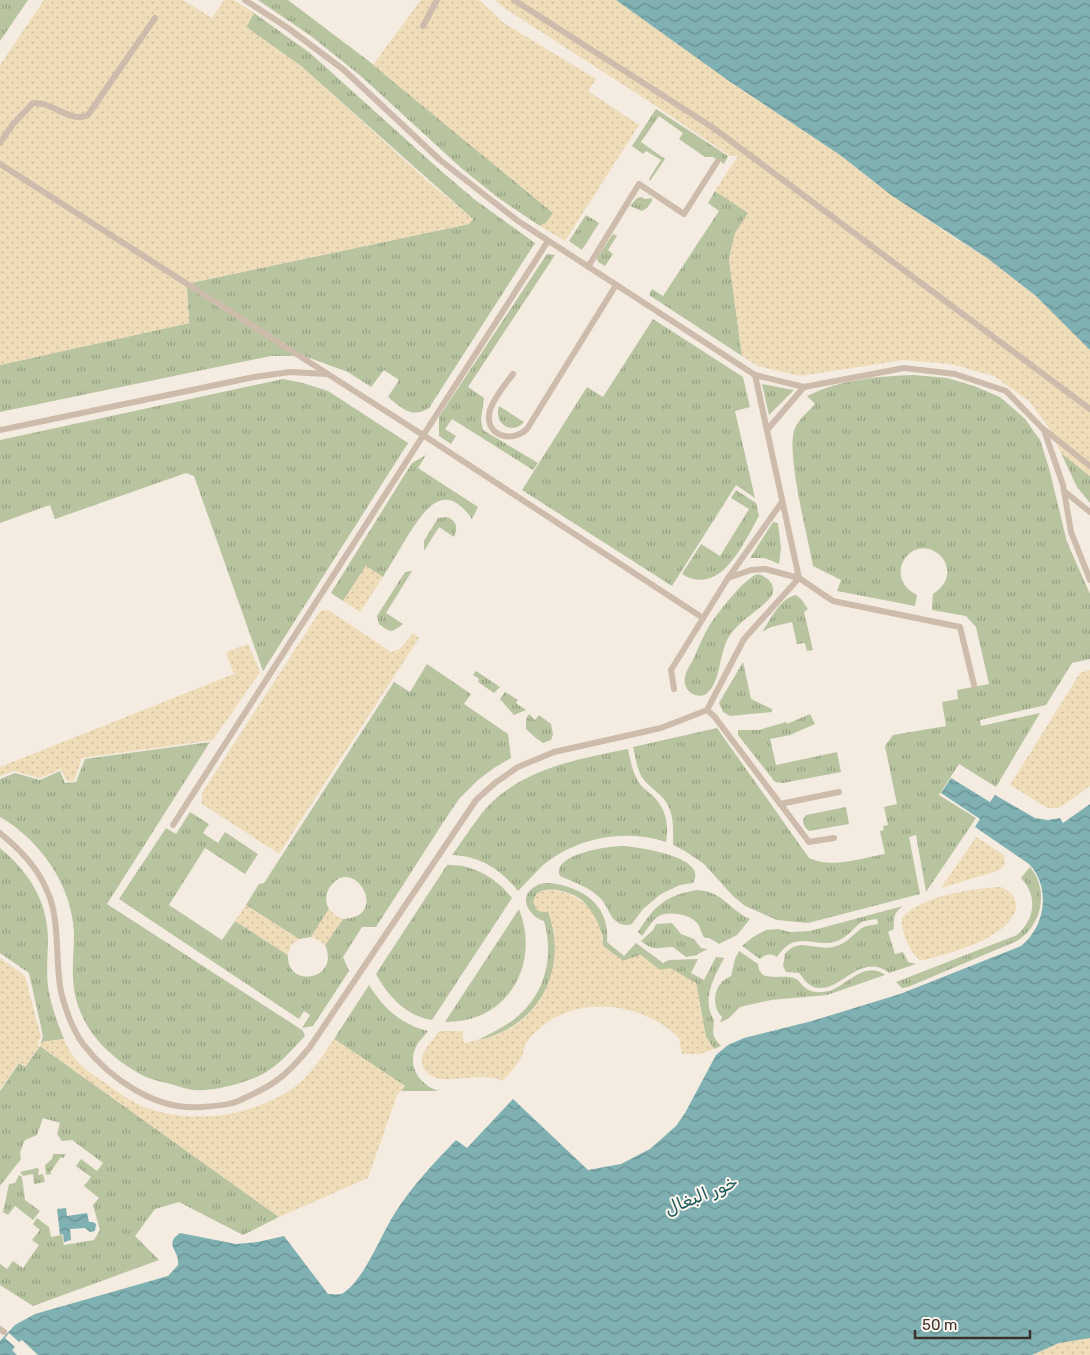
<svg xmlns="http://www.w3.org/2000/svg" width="1090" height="1355" viewBox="0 0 1090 1355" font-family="Rubik,Cairo,sans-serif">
<defs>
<pattern id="grass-tufts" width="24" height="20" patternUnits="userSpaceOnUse" patternTransform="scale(1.25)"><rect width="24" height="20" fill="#b8c4a0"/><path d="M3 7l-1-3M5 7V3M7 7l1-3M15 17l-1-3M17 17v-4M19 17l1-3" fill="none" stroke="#97a083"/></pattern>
<pattern id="sand-dots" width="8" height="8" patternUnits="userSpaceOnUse" patternTransform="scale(1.25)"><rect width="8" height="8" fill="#efdcb8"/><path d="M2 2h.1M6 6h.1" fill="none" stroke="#cebd9e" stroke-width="1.8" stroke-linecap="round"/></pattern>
<pattern id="water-waves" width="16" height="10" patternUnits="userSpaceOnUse" patternTransform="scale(1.25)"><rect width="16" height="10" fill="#7fb0b2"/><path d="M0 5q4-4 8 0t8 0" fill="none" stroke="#699091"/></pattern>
</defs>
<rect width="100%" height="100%" fill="#f4ebe1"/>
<g fill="url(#grass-tufts)">
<polygon points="0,0 28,0 0,41"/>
<polygon points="258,0 288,0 370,62 553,213 546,223 540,226 497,197 460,167 362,77 311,36"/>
<path d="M254,13L310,53L441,171L474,199L535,243L429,408C411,419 402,408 388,397L399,380L384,370L371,387L348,372L304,356H271L0,412V365L189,323L187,288L195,282L469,224L473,219L301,66L246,27Z"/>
<polygon points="656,109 728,156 724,164 713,157 705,157 679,139 683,133 659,116 641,142 665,159 650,181 649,179 661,160 646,151 643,154 632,146"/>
<polygon points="715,191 749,213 735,234 729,259 742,356 649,295 652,289 663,296 719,211 708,203"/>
<polygon points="641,197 645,199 652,198 652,201 647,208 642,211 630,206 637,198"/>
<polygon points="586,215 599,223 582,250 569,241"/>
<polygon points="613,234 617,236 608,250 613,254 605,266 598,262 597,258"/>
<polygon points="547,254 555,255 468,387 484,398 481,420 483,430 538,463 533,470 452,419 445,429 456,436 451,444 439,436 439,417"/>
<polygon points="653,319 743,377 750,407 735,411 755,498 736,485 672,586 522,490 587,387 603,397"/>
<path d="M914,375L947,378L974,386L1000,397L1025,419L1040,440L1049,468L1067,542L1090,594V659L1072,663L1046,705L980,720L981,726L1040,713L996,787L959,764L939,795L976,818L926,892L916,835L909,837L920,894L808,923L777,920L745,906L733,896L704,864L685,851L673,845C673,834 674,821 670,810C664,794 654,792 644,780C637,772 636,758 633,747L717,728L809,858C833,869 860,858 885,854L880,831L884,830L883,826L888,825L884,807L897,804L885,746L893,735L946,726L942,702L958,699L957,690L989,684L976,627L966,616L932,610L933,594C942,588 949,580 947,568C946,562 942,556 937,553C910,534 882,578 917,595L915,606L837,591L841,580L813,566C808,537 785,451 795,428C799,419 809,411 815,404L807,396C839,380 878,376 914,375Z"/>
<polygon points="283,379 303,383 328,391 408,443 263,671 194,476 186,473 55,519 50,505 0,523 0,440"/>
<polygon points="762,384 794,390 769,415"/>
<path d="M499,406L524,422C512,436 493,423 499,406Z"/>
<polygon points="1061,453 1090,476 1090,503 1077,487"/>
<path d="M426,455L418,468L478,507L472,519C444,479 425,509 407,537C399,550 391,564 383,577L366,566L343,601L331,593L412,463Z"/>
<path d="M736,490L756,503L759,516C744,542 721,598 682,574L701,544L720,556L749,509L731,498Z"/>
<path d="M447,517C457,521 458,527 454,537L439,527L424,551V541L438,518Z"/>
<polygon points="773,522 778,523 781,548 779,564 765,558 750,558"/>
<path d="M412,571L386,613L403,624C391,633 391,633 379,624L377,616L405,572Z"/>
<path d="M758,574C770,577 779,589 769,599C757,612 740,620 730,635C719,650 721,684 706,694C703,696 699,696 695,695C688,693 683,685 685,677C686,671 690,665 693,660C698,649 703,636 709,626C717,614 745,577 758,574Z"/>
<path d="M796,595L801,599L808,609L804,612L813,650L807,651L805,643L797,644L792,622L771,627L762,632C771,619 780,598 796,595Z"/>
<polygon points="743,662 751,699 772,709 772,712 730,716 723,712 719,703"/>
<path d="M427,664L471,694L464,704L508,734L511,758L494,768L478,780L459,799L446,818L376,927H362L343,957L349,971L313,1026L302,1028L310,1015L304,1011L299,1019L119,899L166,828L176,834L190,812L209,824L203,833L218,843L225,832L258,854L245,874L205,848L169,905L222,940L235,921L288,955C286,989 341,981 325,945L343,919C392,917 353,853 330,887C325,894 325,902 329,909L311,937L299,939L246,905L259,884L264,883L394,682L410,692Z"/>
<polygon points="476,671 500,687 494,693 478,682 479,679 473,675"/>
<polygon points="505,692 518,700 516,703 526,710 514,715 500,699"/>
<polygon points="529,714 535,720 539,715 551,724 553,734 551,740 543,743 536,738 526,729 526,719"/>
<polygon points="810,714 815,724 790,735 770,739 776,765 837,752 841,772 783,783 775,782 738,735 738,730 759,730 786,722 787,724"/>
<path d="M210,742L107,904L302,1030L305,1036C292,1050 279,1065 263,1074C246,1083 212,1092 193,1090C186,1089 178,1086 171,1084C163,1082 153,1080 146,1077C118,1063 92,1041 80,1011C69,984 74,961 74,933C72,885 40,840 0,817V779L15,773L40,780L60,771L65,783L76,782L85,759Z"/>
<path d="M628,749C630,759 632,770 637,779C640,787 647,790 653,796C666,809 669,824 666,842C625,828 575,838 542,866C534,874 526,883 518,891C501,870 481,856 452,855C464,839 477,817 491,803C529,767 579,759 628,749Z"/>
<path d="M846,807L849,824L809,831C803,826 801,821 806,815Z"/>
<path d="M623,846C638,847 710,857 693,883L680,885L661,894L643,909L632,924C627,926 621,925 617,922C609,917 608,906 601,899C590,887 575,883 560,876C551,854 609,846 623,846Z"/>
<path d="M0,848C28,871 47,900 48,937C48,953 46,971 48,987C51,1005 57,1022 64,1039L41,1042L43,1036L29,973L0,953Z"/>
<path d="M447,865C474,864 496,878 512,898L432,1020C406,1016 388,996 376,974Z"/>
<path d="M1030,867C1050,891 1041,926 1017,941L908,987L902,988L896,982L1017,935C1035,919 1038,896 1021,878Z"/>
<path d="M551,883C584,888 610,905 607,942L624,956L636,943L663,963L669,960L698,959L691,973L704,980L716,957L724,958C714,978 701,999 714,1020C713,1034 711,1035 721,1046L714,1049L706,1037L696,983L660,971L641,955L623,961L603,946C603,942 603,938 602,934C599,927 588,905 582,900C571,891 533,880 534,904L544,912L548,911C570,969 539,1027 478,1040C492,1033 507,1026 518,1016C546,992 554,955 544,921C528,916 517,896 536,886C540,883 546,883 551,883Z"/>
<path d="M697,890C723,891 729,910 750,919L737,935L719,944L709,938H705C701,934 701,929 698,924C690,914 668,910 657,917C653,920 646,931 642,936L638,932C654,906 666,895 697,890Z"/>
<path d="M903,906C894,912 893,919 894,929L888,932L895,954L903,952L908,962L916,964L889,973C858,949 837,1001 810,985C805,982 803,977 799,973L786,972L783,966L785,954C798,937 816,951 833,947C847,944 852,935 862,928C867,925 873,925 878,924L877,919C871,920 863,920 859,924C851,931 847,937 837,941C815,949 796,928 777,957C771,953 765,954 760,959L742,946L753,937L766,930L778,929L790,932L810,931Z"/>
<path d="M519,909C541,965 507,1023 445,1022Z"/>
<path d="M672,923L681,934L694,939L701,948L708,949L696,955L686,957L673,947C658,947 654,952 641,941L653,930L656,924Z"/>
<path d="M739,951L758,964L759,970L763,975C773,979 785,975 794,978C799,980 800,983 803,986C810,993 820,993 829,991C848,985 865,960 885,975L827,995L771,1000L740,1007L728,1019L721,1022H720L722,1017C713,1009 713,992 721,983C723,980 728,978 731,976L735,959Z"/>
<path d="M369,985C383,1008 402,1025 428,1031C425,1035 421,1039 418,1043C405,1064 419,1085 439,1091H401L405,1086L334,1039Z"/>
<polygon points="40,1046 279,1217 243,1235 179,1202 155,1209 135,1236 159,1260 33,1306 0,1285 0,1264 7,1269 13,1261 23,1268 39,1245 32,1240 40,1230 33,1224 37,1218 49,1227 51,1237 62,1235 64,1245 94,1240 100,1230 93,1205 99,1198 84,1186 91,1177 76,1166 81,1159 97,1171 103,1163 72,1140 62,1141 57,1134 60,1123 43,1118 37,1135 25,1140 20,1152 21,1159 0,1186 0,1091 19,1063 25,1067"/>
<polygon points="53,1154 66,1154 63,1158 61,1157 51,1171 51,1174 46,1175 45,1165 52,1159"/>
<polygon points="37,1168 39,1169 38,1175 43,1174 45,1182 34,1184 33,1174 23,1176 20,1172"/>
<polygon points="19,1175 22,1177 25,1200 40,1211 33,1220 15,1206 8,1215 3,1212 9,1184 15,1183"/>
</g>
<g fill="url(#sand-dots)">
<polygon points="44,0 183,0 212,18 224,0 234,0 254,13 246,27 301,66 431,184 473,219 469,224 195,282 187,288 189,323 0,365 0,65"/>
<polygon points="421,0 479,0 504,23 596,79 588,91 639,125 565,241 540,226 546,223 553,213 373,65"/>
<polygon points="495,0 616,0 729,81 840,155 871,180 953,237 987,258 1036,296 1090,350 1090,476 1061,453 1050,429 1029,401 994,376 951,364 903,360 801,376 757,366 742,356 729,259 735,233 748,213 715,191 738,156 730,156 653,104 504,8"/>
<polygon points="366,566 383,577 360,612 343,601"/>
<polygon points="328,610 391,652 400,649 413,633 419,638 279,854 202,804 202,793 320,611"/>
<polygon points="248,644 260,672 213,740 82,758 74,781 67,781 61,769 40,778 14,771 0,776 0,767 234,674 226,652"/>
<polygon points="1090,670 1090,786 1062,806 1056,808 1048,808 1010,785 1080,673"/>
<polygon points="976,837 1004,855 1005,863 1000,870 941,888"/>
<path d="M1001,887C1010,891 1017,897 1016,907C1012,937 951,953 925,960H920C909,952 901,931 902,918C920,896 974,888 1001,887Z"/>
<path d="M546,890C580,890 601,913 603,946L623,961L641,955L660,970L670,968L696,983L706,1037L714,1049L700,1054H682L679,1038C639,999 567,993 529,1039C524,1045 524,1050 522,1056C518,1065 509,1073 503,1081C483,1071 453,1084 433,1077C424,1073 420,1063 423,1054C427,1046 434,1038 439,1031H462L464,1043C478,1040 492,1038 505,1031C550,1009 565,955 548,911L542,912L537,910L533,901L538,893Z"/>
<polygon points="246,905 299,939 291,945 288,955 235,921"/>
<polygon points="329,909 337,917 343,919 325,945 320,941 311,937"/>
<polygon points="0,958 25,976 41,1037 38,1041 39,1046 25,1066 19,1062 0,1089"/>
<path d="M64,1039C74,1064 87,1070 108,1085C120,1094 132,1102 147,1108C195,1125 254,1116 296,1086C312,1073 323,1055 334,1039L405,1086L397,1095L368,1178L279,1217L40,1046L41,1042Z"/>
<polygon points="1084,1338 1090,1338 1090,1355 1032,1355 1059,1343"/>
</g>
<g fill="url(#water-waves)">
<polygon points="616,0 1090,0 1090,350 1036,296 987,258 891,195 840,155 729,81"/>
<path d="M951,778L990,802L995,795L1035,818L1048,820L1060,818L1063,823L1090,804V1338L1059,1343L1032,1355H0V1341L15,1325L35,1314L168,1276L178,1265C180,1250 163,1245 180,1233L236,1244L258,1242L284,1236L328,1294C335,1294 341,1296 346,1291C367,1274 380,1236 395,1213C412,1186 434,1163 456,1140L467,1148L513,1099L588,1170L621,1164L650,1149L676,1126L685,1113L716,1055L728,1045L744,1038L812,1021L900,994L1021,946C1025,942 1029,939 1032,934C1047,914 1047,882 1029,864L975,827L980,819L941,793Z"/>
<polygon points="66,1208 67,1216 87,1213 89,1222 93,1222 96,1224 95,1231 90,1232 85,1228 70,1229 71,1240 64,1242 63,1234 60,1235 57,1209"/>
</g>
<polygon fill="#f4ebe1" points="9,1333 19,1342 22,1340 38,1355 17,1355 12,1350 15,1347 5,1338"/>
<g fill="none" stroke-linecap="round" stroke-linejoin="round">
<g stroke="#cdbbac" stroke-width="6">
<polyline points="245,0 288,28 344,70 440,160 518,221 755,375 804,387 904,368 955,374 1006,391 1044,430 1063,485 1071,532 1090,580"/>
<polyline points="514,0 712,127 1090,409"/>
<polyline points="423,26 437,0"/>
<path d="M0,143L13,124L33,103C52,101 71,124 88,115L155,18"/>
<polyline points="0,164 423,435 703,618"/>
<polyline points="588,267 639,184 684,214 717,162"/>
<path d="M513,374C505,385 494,397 490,410C483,434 510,445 527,429L616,285"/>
<polyline points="755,375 799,578"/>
<polyline points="0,430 254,377 290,372 327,374"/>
<polyline points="767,430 804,387"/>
<polyline points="1046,431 1090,466"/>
<polyline points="1064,491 1090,512"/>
<polyline points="728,578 751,570 765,569 799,578 833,601 960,627 974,685"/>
<polyline points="674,689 671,670 728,578 782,502"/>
<polyline points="707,710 714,716 809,842 834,838"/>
<polyline points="780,804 839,792"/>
<polyline points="173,825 548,241"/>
<path d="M0,833C23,852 40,870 50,898C60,928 55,961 61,992C65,1008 73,1030 83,1044C110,1079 156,1111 202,1107C212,1106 222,1106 232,1103C238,1102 244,1098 249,1096C278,1083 290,1071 310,1047L476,800L495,783L518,767L554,752L661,728L707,710L744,639L799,578"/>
<polyline points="0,1329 4,1332"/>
</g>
</g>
<g text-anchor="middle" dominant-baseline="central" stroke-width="4" stroke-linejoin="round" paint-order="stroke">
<g font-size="18" font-style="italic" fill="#1f5a5e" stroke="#fbf5ee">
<text transform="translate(701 1195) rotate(-22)">خور البغال</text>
</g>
</g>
<path d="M915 1330v8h115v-8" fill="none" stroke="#3b302b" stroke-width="2.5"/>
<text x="922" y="1330" font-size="15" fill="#3b302b" stroke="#fbf5ee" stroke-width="4" paint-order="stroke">50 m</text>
</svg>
